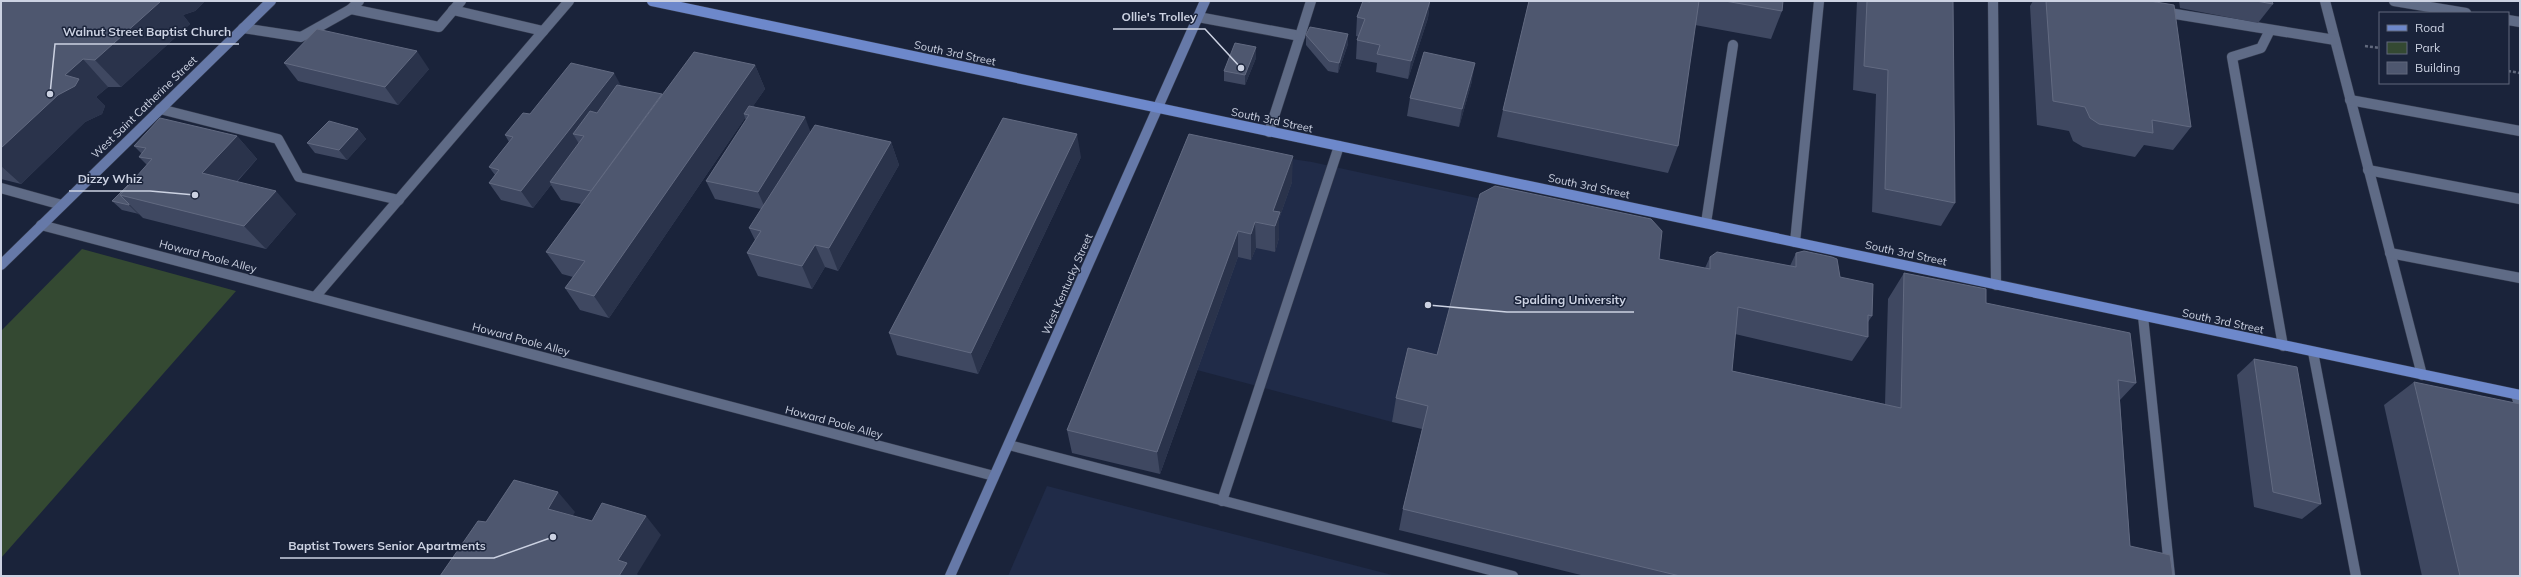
<svg xmlns="http://www.w3.org/2000/svg" width="2521" height="577" viewBox="0 0 2521 577" font-family="Mulish,sans-serif">
<rect width="100%" height="100%" fill="#1a233a"/>
<g fill="#202b48">
<polygon points="1199,145 1312,162 1660,238 1661,280 1392,422 1197,370 1160,474"/>
<polygon points="1047,486 1396,576 1008,576"/>
</g>
<polygon fill="#344932" points="82,249 236,291 1,558 1,331"/>
<g fill="none" stroke-linecap="round" stroke-linejoin="round">
<defs>
<g id="lane">
<polyline points="359,1 351,9 439,27 461,1"/>
<polyline points="1993,1 1996,285"/>
<polyline points="2325,1 2422,375"/>
<polyline points="2394,1 2466,13"/>
<polyline points="453,10 543,31"/>
<polyline points="2163,12 2335,40"/>
<polyline points="1198,17 1300,36 1269,132"/>
<polyline points="2508,20 2520,22"/>
<polyline points="243,28 301,37 351,9"/>
<polyline points="2270,30 2261,48 2232,57 2283,346"/>
<polyline points="1300,36 1311,1"/>
<polyline points="2350,100 2520,131"/>
<polyline points="160,109 278,139 299,177 399,200"/>
<polyline points="2368,170 2520,199"/>
<polyline points="1,188 62,205"/>
<polyline points="1706,223 1733,45"/>
<polyline points="1795,242 1819,1"/>
<polyline points="2390,253 2520,278"/>
<polyline points="315,297 569,1"/>
<polyline points="2143,316 2170,576"/>
<polyline points="2313,352 2356,576"/>
<polyline points="2516,395 2520,407"/>
<polyline points="1009,445 1513,576"/>
<polyline points="1222,501 1339,146"/>
</g>
<polyline id="street" points="41,225 994,476"/>
<g id="secondary">
<polyline points="1,265 271,1"/>
<polyline points="950,576 1205,1"/>
</g>
<polyline id="primary" points="652,1 2520,395"/>
</defs>
<use href="#lane" stroke="#353c4f" stroke-width="11"/>
<use href="#street" stroke="#353c4f" stroke-width="11"/>
<use href="#secondary" stroke="#353c4f" stroke-width="11"/>
<use href="#primary" stroke="#353c4f" stroke-width="11"/>
<g stroke="#61697d" stroke-width="2.5" stroke-dasharray="3 2" stroke-linecap="butt">
<polyline points="2365,46 2380,48"/>
<polyline points="2508,71 2520,73"/>
</g>
<use href="#lane" stroke="#5f6b86" stroke-width="10"/>
<use href="#street" stroke="#5f6b86" stroke-width="10"/>
<use href="#secondary" stroke="#6679a8" stroke-width="10"/>
<use href="#primary" stroke="#6d88cb" stroke-width="10"/>
</g>
<g fill="#3f4861">
<polygon points="1,1 204,2 195,11 183,15 190,24 121,87 108,87 96,97 105,106 102,114 85,122 21,184 1,179"/>
<polygon points="1430,1 1428,18 1408,79 1376,72 1377,63 1356,59 1357,40 1359,37 1356,36 1357,17 1370,2"/>
<polygon points="1529,1 1783,1 1782,11 1771,39 1695,25 1678,146 1668,173 1497,137 1503,110"/>
<polygon points="1857,1 1953,1 1955,203 1941,226 1872,212 1876,94 1853,90"/>
<polygon points="2033,1 2150,1 2191,127 2173,150 2144,145 2135,157 2083,147 2073,141 2069,131 2037,125 2030,6"/>
<polygon points="2179,1 2272,1 2273,4 2258,23 2180,8"/>
<polygon points="1306,35 1348,44 1338,73 1328,71 1306,45"/>
<polygon points="1256,58 1245,85 1224,81 1224,71"/>
<polygon points="284,63 429,69 398,105 298,81"/>
<polygon points="755,65 765,89 753,106 811,132 891,142 899,165 838,271 825,267 812,289 758,276 747,253 755,240 749,228 761,209 715,199 706,181 746,120 745,118 609,318 580,310 565,288 573,277 562,274 546,252 581,204 561,200 551,185 533,208 501,200 489,183 495,175 489,167 509,142 505,135 530,114 621,86 662,94"/>
<polygon points="1472,81 1459,127 1407,116 1410,98"/>
<polygon points="358,129 366,139 347,160 315,153 307,143"/>
<polygon points="1189,134 1292,182 1279,219 1279,238 1275,252 1256,248 1251,260 1238,257 1160,474 1072,453 1067,430"/>
<polygon points="237,136 257,159 237,182 296,214 266,249 143,218 139,214 122,210 112,201 128,186 147,165 139,157 142,154 134,146"/>
<polygon points="1081,157 978,374 897,355 889,333"/>
<polygon points="1796,253 1840,277 1872,316 1868,322 1868,337 1852,361 1735,334 1732,371 1885,404 1888,299 1904,273 1986,303 2136,383 2120,400 2130,546 2173,576 1585,576 1399,530 1403,509 1422,429 1392,422 1396,398 1437,355 1659,259 1705,268 1710,257 1790,266"/>
<polygon points="2254,359 2321,504 2302,519 2254,507 2237,375"/>
<polygon points="2414,382 2520,576 2422,576 2384,405"/>
</g>
<g fill="#2a334b">
<polygon points="151,1 205,1 195,11 183,15 190,24 121,87 95,60"/>
<polygon points="1430,1 1428,18 1408,79 1411,61"/>
<polygon points="1348,34 1348,44 1338,73 1339,63"/>
<polygon points="1256,47 1256,58 1245,85 1245,75"/>
<polygon points="417,51 429,69 398,105 385,87"/>
<polygon points="83,59 108,87 96,97 105,106 102,114 85,122 21,184 1,166 1,148 65,75"/>
<polygon points="1475,63 1472,81 1459,127 1462,109"/>
<polygon points="755,65 765,89 747,115 744,114 745,118 609,318 594,296"/>
<polygon points="614,73 624,91 584,136 573,134 581,147 550,182 551,185 533,208 521,191"/>
<polygon points="805,117 812,136 766,210 758,192"/>
<polygon points="358,129 366,139 347,160 339,150"/>
<polygon points="1077,134 1081,157 978,374 971,353"/>
<polygon points="237,136 257,159 223,196 202,173"/>
<polygon points="891,142 899,165 838,271 829,248"/>
<polygon points="1293,156 1292,182 1279,219 1279,238 1275,252 1275,226 1273,211"/>
<polygon points="276,191 296,214 266,249 244,226"/>
<polygon points="129,204 139,214 139,215 129,205"/>
<polygon points="1255,222 1256,248 1251,260 1251,234"/>
<polygon points="1238,231 1238,257 1160,474 1157,452"/>
<polygon points="815,245 825,267 812,289 802,266"/>
<polygon points="558,492 575,512 565,529 548,509"/>
<polygon points="646,516 661,535 637,574 639,576 619,576 618,560"/>
</g>
<g fill="#4e576f" stroke="#626a81">
<polygon points="1,1 161,1 95,60 83,59 65,75 79,79 75,86 58,95 1,148"/>
<polygon points="1363,1 1370,2 1370,1 1430,1 1411,61 1377,54 1380,45 1357,40 1365,19 1357,17"/>
<polygon points="1529,1 1699,1 1678,146 1503,110"/>
<polygon points="1725,1 1783,1 1782,11"/>
<polygon points="1867,1 1953,1 1955,203 1885,189 1888,70 1864,66"/>
<polygon points="2046,1 2150,1 2174,5 2191,127 2152,120 2153,133 2099,124 2090,118 2085,107 2053,101"/>
<polygon points="2256,1 2272,1 2273,4"/>
<polygon points="1310,27 1348,34 1339,63 1329,61 1306,35"/>
<polygon points="317,29 417,51 385,87 284,63"/>
<polygon points="1235,43 1256,47 1245,75 1224,71"/>
<polygon points="694,52 755,65 594,296 565,288 585,261 546,252"/>
<polygon points="1424,52 1475,63 1462,109 1410,98"/>
<polygon points="571,63 614,73 521,191 489,183 499,170 489,167 513,137 505,135 523,113 530,114"/>
<polygon points="617,85 662,94 591,191 550,182 584,136 573,134 590,111 597,113"/>
<polygon points="749,106 805,117 758,192 706,181 749,115 744,114"/>
<polygon points="160,118 237,136 202,173 276,191 244,226 120,195 152,159 139,157 146,148 134,146"/>
<polygon points="1003,118 1077,134 971,353 889,333"/>
<polygon points="329,121 358,129 339,150 307,143"/>
<polygon points="815,125 891,142 829,248 815,245 802,266 747,253 761,231 749,228"/>
<polygon points="1189,134 1293,156 1273,211 1280,212 1275,226 1255,222 1251,234 1238,231 1157,452 1067,430"/>
<polygon points="128,185 128,186 120,195 129,204 129,205 112,201"/>
<polygon points="1495,186 1651,219 1662,231 1659,259 1710,269 1710,257 1717,252 1796,267 1796,253 1804,251 1832,257 1837,259 1840,277 1873,284 1872,316 1868,315 1868,337 1738,307 1732,371 1901,408 1904,273 1986,289 1986,303 2130,333 2136,383 2118,380 2130,546 2170,555 2173,576 1680,576 1403,509 1428,406 1396,398 1408,348 1437,355 1480,194"/>
<polygon points="2254,359 2297,367 2321,504 2273,492"/>
<polygon points="2414,382 2520,404 2520,576 2460,576"/>
<polygon points="514,480 558,492 548,509 592,521 602,503 646,516 618,560 627,563 619,576 440,576 478,521 486,522"/>
</g>
<g text-anchor="middle" dominant-baseline="central" stroke-width="3" stroke-linejoin="round" paint-order="stroke">
<g font-size="11" fill="#ccd2e2" stroke="#1a233a">
<text transform="translate(955 53) rotate(12)">South 3rd Street</text>
<text transform="translate(144 107) rotate(-44)">West Saint Catherine Street</text>
<text transform="translate(1272 120) rotate(12)">South 3rd Street</text>
<text transform="translate(1589 186) rotate(12)">South 3rd Street</text>
<text transform="translate(1906 253) rotate(12)">South 3rd Street</text>
<text transform="translate(208 256) rotate(15)">Howard Poole Alley</text>
<text transform="translate(1067 284) rotate(-66)">West Kentucky Street</text>
<text transform="translate(2223 321) rotate(12)">South 3rd Street</text>
<text transform="translate(521 339) rotate(15)">Howard Poole Alley</text>
<text transform="translate(834 422) rotate(15)">Howard Poole Alley</text>
</g>
</g>
<path fill="none" stroke="#ccd2e2" stroke-width="1.5" d="M1241 68L1205 29H1113M50 94L55 44H239M195 195L150 191H69M1428 305L1507 312H1634M553 537L494 558H280"/>
<g fill="#ccd2e2" stroke="#1a233a" stroke-width="1.5">
<circle cx="1241" cy="68" r="4"/>
<circle cx="50" cy="94" r="4"/>
<circle cx="195" cy="195" r="4"/>
<circle cx="1428" cy="305" r="4"/>
<circle cx="553" cy="537" r="4"/>
</g>
<g font-size="12" text-anchor="middle" font-weight="bold" fill="#ccd2e2" stroke="#1a233a" stroke-width="3" stroke-linejoin="round" paint-order="stroke">
<text x="1159" y="21">Ollie's Trolley</text>
<text x="147" y="36">Walnut Street Baptist Church</text>
<text x="110" y="183">Dizzy Whiz</text>
<text x="1570" y="304">Spalding University</text>
<text x="387" y="550">Baptist Towers Senior Apartments</text>
</g>
<rect width="2521" height="577" fill="none" stroke="#ccd2e2" stroke-width="4"/>
<rect x="2379" y="12" width="130" height="72" fill="#1a233a" stroke="#61697d"/>
<rect x="2387" y="25" width="20" height="6" fill="#6d88cb" stroke="#61697d"/>
<text x="2415" y="32" font-size="12" fill="#ccd2e2">Road</text>
<rect x="2387" y="42" width="20" height="12" fill="#344932" stroke="#61697d"/>
<text x="2415" y="52" font-size="12" fill="#ccd2e2">Park</text>
<rect x="2387" y="62" width="20" height="12" fill="#4e576f" stroke="#61697d"/>
<text x="2415" y="72" font-size="12" fill="#ccd2e2">Building</text>
</svg>
